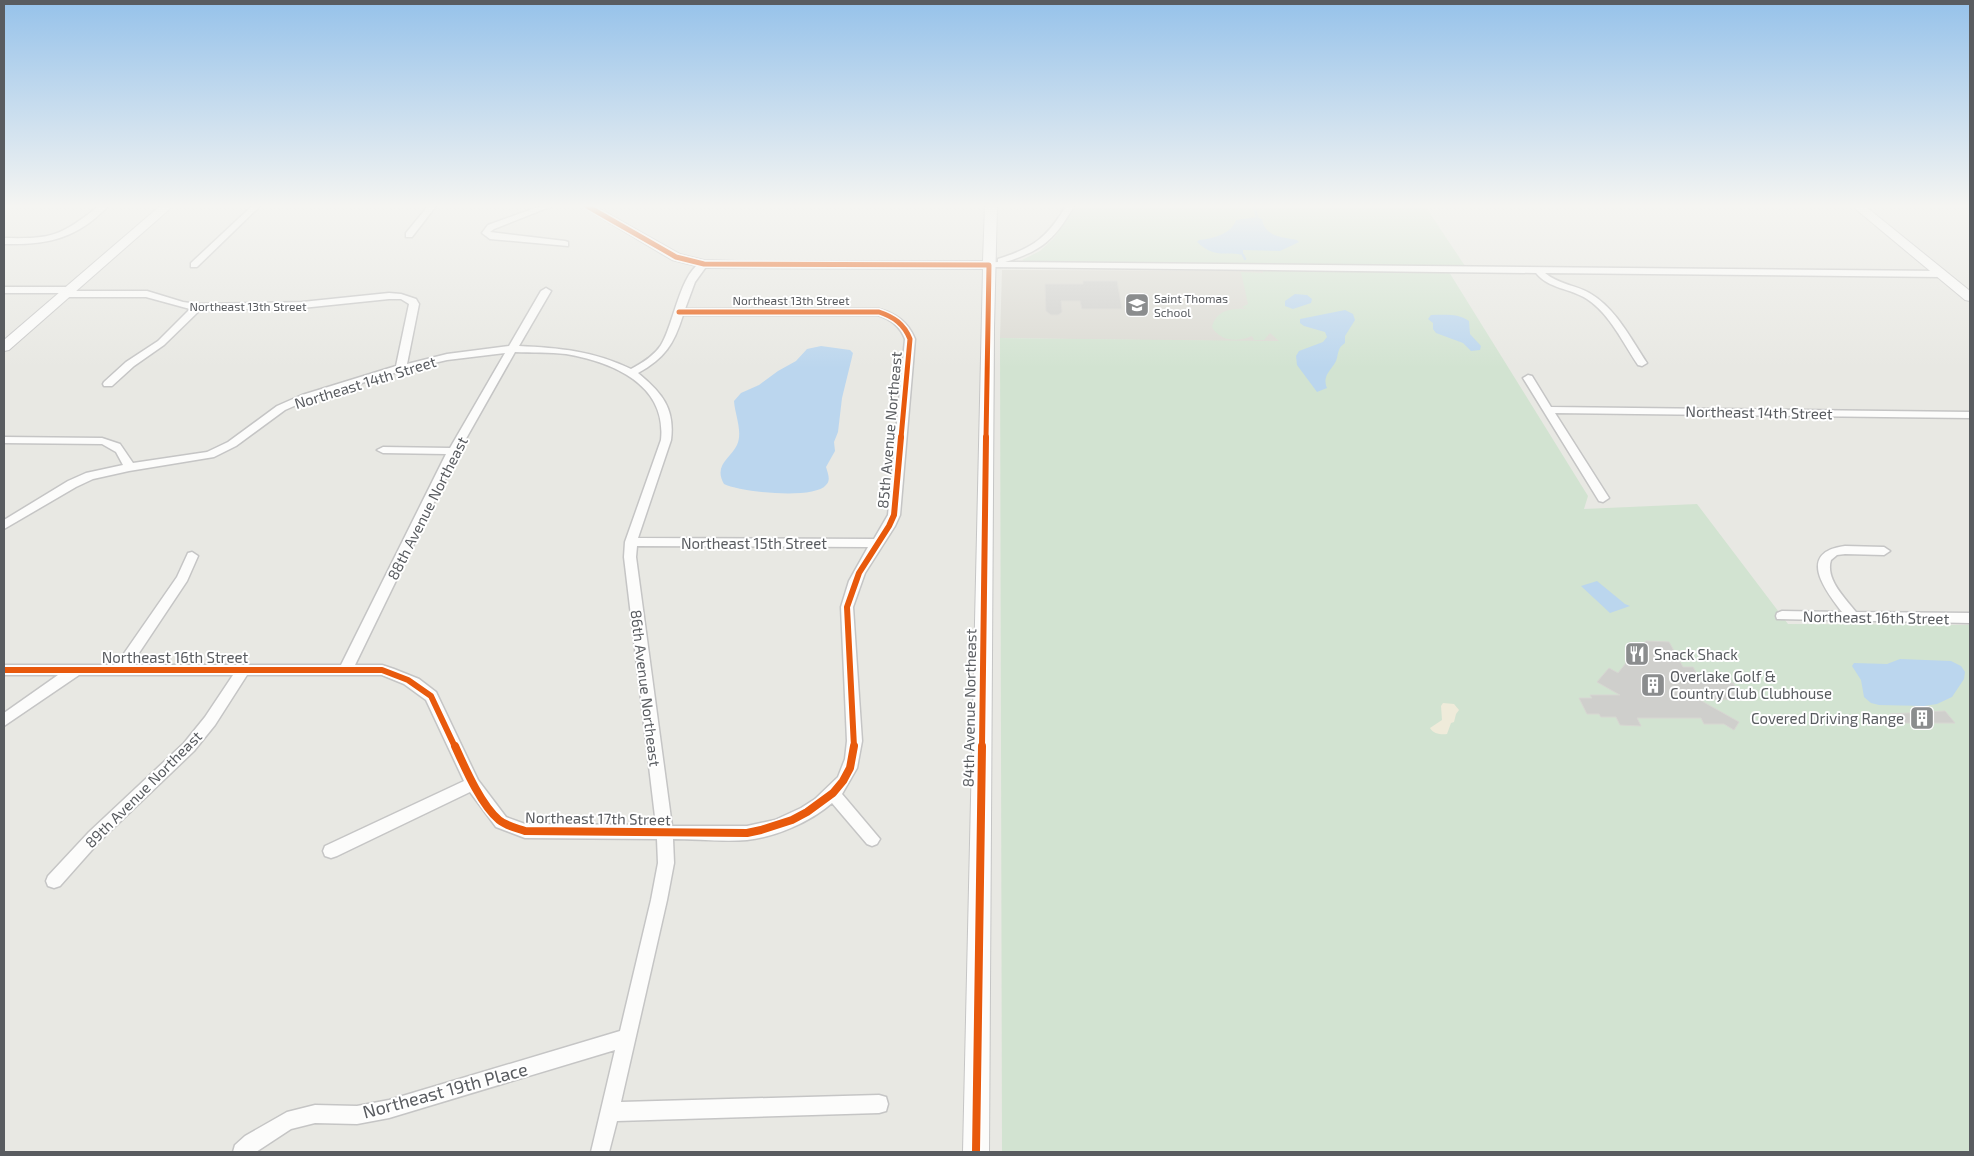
<svg xmlns="http://www.w3.org/2000/svg" width="1974" height="1156" viewBox="0 0 1974 1156" font-family="'Exo 2',sans-serif">
<rect width="100%" height="100%" fill="#e8e8e3"/>
<polygon fill="#dbdad3" points="1002,270 1263,271 1286,342 1000,338"/>
<g fill="#d2e3d1">
<polygon points="1074,206 1425,206 1465,266 1026,262 1022,260 1040,251 1054,238"/>
<path d="M1263,271L1449,272L1588,496L1584,509L1697,504L1788,624L1970,625V1152H1002L1000,338L1279,341L1270,333L1264,340H1254L1252,336C1239,342 1220,342 1212,327C1216,310 1232,308 1247,309L1242,307L1248,304L1241,272L1263,273Z"/>
</g>
<path fill="#efebda" d="M1443,703L1454,704L1459,710L1456,714L1454,722L1451,723L1447,734C1442,735 1433,734 1430,728L1442,720L1441,706Z"/>
<g fill="#bbd6ee">
<path d="M1257,217L1262,219C1265,237 1282,237 1297,240L1299,242L1280,251L1243,250V255C1223,250 1217,260 1197,242L1199,240C1211,239 1232,234 1236,220Z"/>
<polygon points="1295,294 1307,295 1312,299 1311,303 1293,309 1285,306 1285,301"/>
<path d="M1345,310L1353,314L1355,320L1345,336V343C1337,348 1339,353 1336,361C1331,371 1322,375 1327,388L1317,392L1297,365L1296,356L1299,351L1323,342L1327,337L1325,332L1304,326L1300,323V319Z"/>
<path d="M1431,315C1444,315 1458,313 1469,321L1470,334L1481,346L1480,350L1471,351L1463,343L1436,333L1433,329V323L1428,319Z"/>
<path d="M821,346L850,350L853,353L842,398L838,432L834,442L835,451L826,467C828,474 831,480 826,485C814,500 740,492 724,484C713,465 731,458 737,445C743,432 735,415 734,401L741,393L759,385L778,371L796,361L807,349Z"/>
<polygon points="1597,581 1625,604 1630,606 1610,613 1581,586"/>
<polygon points="1900,659 1951,661 1961,666 1965,672 1964,679 1952,697 1937,704 1924,706 1879,705 1871,703 1864,697 1861,680 1852,666 1854,663 1887,664"/>
</g>
<g fill="none" stroke-linecap="round" stroke-linejoin="round">
<g stroke="#bbd6ee" stroke-width="2.5">
<polyline points="1254,206 1257,217"/>
<polyline points="1243,255 1245,259"/>
</g>
</g>
<g fill="#cfcfcc" stroke="#d7d6d2">
<polygon points="1083,281 1117,281 1122,309 1082,309 1080,301 1061,301 1062,312 1058,315 1051,315 1046,311 1045,284 1083,284"/>
<polygon points="1646,641 1669,642 1683,667 1693,667 1702,683 1733,683 1743,700 1698,699 1739,722 1734,730 1724,724 1704,724 1701,718 1637,718 1641,726 1620,725 1616,717 1601,717 1599,714 1587,714 1579,698 1592,698 1590,695 1620,695 1597,682 1609,668 1618,673 1642,643 1644,644"/>
<polygon points="1945,711 1955,723 1897,723 1890,714"/>
</g>
<g fill="none" stroke-linecap="round" stroke-linejoin="round">
<defs>
<g id="street">
<path d="M99,206H108C77,239 47,245 4,244V238C54,239 60,236 99,206Z"/>
<polygon points="252,206 260,206 197,267 191,267 191,263"/>
<polygon points="428,206 436,206 412,237 406,237 406,233"/>
<polygon points="541,206 552,206 494,229 490,232 565,241 568,242 568,246 490,239 482,233 488,225"/>
<path d="M1066,206H1074C1055,239 1042,251 1005,262L1943,271L1947,274L1943,277L1545,273C1559,285 1577,285 1591,294C1616,309 1631,339 1647,363L1642,366L1638,365C1623,343 1610,314 1587,299C1570,288 1549,289 1536,273L986,267V263L998,262V259C1033,248 1047,238 1066,206Z"/>
<path d="M704,261L708,264L695,282L685,309H879C896,314 908,322 915,339L900,515L895,526L865,573L853,607L862,741L857,768L842,794L880,839L877,844L872,846L867,844L832,803C810,822 776,837 747,840C723,842 697,839 673,839L674,863L667,900L621,1102L879,1095L886,1097L888,1104L886,1111L879,1113L617,1121L609,1152H591L615,1050L389,1118L357,1124L315,1123L291,1129L256,1152H233L235,1145L245,1136L287,1112L315,1105L357,1106L389,1100L620,1031L651,900L658,863L657,839L525,838L496,827L470,792L337,856L331,858L325,856L323,851L325,846L464,781L426,700L404,684L382,675H247L215,725L194,751L99,842L60,886L54,888L48,886L46,881L48,876L89,832L184,743L205,717L233,675H79L4,726V713L58,675H4V665H116L177,577L188,553L192,552L198,556L187,581L131,665H341L446,454L383,453L377,450L383,447L450,448L505,353L447,360L404,370L310,399L285,410L236,446L214,457L129,471L93,479L76,487L4,529V520L68,481L86,473L123,465L116,452L102,444L4,443V437L102,438L120,444L133,463L207,452L228,442L277,406L302,395L396,366L409,304L401,299H389L302,308L200,310L164,345L134,366L112,386H104L103,384L104,382L126,362L158,341L190,309L146,297H66L63,296L62,293H4V287H70L73,288L74,291H147L183,302L197,304L302,302L389,293L401,294L416,299L419,304L407,364L447,354L509,346L541,291L546,288L551,291L519,346C560,348 593,351 631,369C642,363 654,356 661,345C674,325 680,270 704,261ZM683,315H878C891,319 900,326 905,339L888,515L874,539L638,538L671,440C675,408 662,393 638,373C665,358 674,344 683,315ZM515,352C532,353 550,352 566,354C612,362 667,384 661,440L625,542L624,557L656,825L525,824L506,817L478,780L436,692L419,679L394,669L382,665H355L459,451ZM637,546L868,547L849,581L841,607L847,741L845,759L838,777L815,799L801,808L775,820L747,826H672L636,557Z"/>
<polygon points="1528,375 1532,376 1551,407 1970,412 1970,418 1555,413 1609,498 1603,502 1599,501 1523,378"/>
<path d="M1845,546L1884,547L1890,551L1884,555L1845,554L1837,555L1831,560C1825,579 1845,598 1856,612L1970,613V623L1777,619L1776,616L1777,613L1782,611L1842,612C1824,589 1797,552 1845,546Z"/>
</g>
<g id="secondary">
<polygon points="160,206 173,206 9,350 4,351 4,340"/>
<polygon points="581,206 595,206 680,254 704,260 737,261 983,261 985,206 997,206 994,327 989,1152 963,1152 983,269 704,268 672,260"/>
<polygon points="1852,206 1865,206 1970,291 1970,301 1965,300"/>
</g>
</defs>
<use href="#street" stroke="#c5c5c5" stroke-width="3"/>
<use href="#secondary" stroke="#c5c5c5" stroke-width="2"/>
<use href="#street" fill="#fcfcfb" fill-rule="evenodd"/>
<use href="#secondary" fill="#fcfcfb" fill-rule="evenodd"/>
<defs>
<g id="cycleway-far2">
<polyline points="587,206 676,257 704,264 989,265 986,438"/>
<path d="M679,312H879C894,317 904,324 910,339L901,438"/>
</g>
<g id="cycleway-far1">
<polyline points="4,670 382,670 408,680 431,696 455,747"/>
<polyline points="854,747 847,607 859,573 889,526 894,515 901,437"/>
<polyline points="982,747 986,437"/>
</g>
<g id="cycleway">
<path d="M455,746C465,768 481,805 499,820C506,826 517,828 525,831L747,833L761,830L792,820L807,812L833,793L843,781L850,768L854,746"/>
<polyline points="976,1152 982,746"/>
</g>
</defs>
<use href="#cycleway-far2" stroke="#fff" stroke-width="8"/>
<use href="#cycleway-far1" stroke="#fff" stroke-width="9"/>
<use href="#cycleway" stroke="#fff" stroke-width="11"/>
<use href="#cycleway-far2" stroke="#e8590c" stroke-width="5"/>
<use href="#cycleway-far1" stroke="#e8590c" stroke-width="6"/>
<use href="#cycleway" stroke="#e8590c" stroke-width="8"/>
</g>
<linearGradient id="sky" x2="0" y2="1"><stop stop-color="#96c2ea"/><stop offset="0.56" stop-color="#f5f5f2"/><stop offset="1" stop-color="#f5f5f2" stop-opacity="0"/></linearGradient>
<rect width="1974" height="368" fill="url(#sky)"/>
<defs>
<symbol id="school-square" viewBox="-11 -11 22 22"><rect x="-9" y="-9" width="18" height="18" rx="4" fill="#8b8d8e" stroke="#fff"/><path d="M0-5L7-2L0 1L-7-2ZM-4 1L0 2.5L4 1V4Q0 6-4 4Z" fill="#fff"/></symbol>
<symbol id="restaurant-square" viewBox="-11 -11 22 22"><rect x="-9" y="-9" width="18" height="18" rx="4" fill="#8b8d8e" stroke="#fff"/><path d="M-5-6h1v4h1v-4h1v4h1v-4h1v5L-1.5 .5V6h-2V.5L-5-1ZM5-6V6H3V1.5H1.5Q1.5-4 5-6Z" fill="#fff"/></symbol>
<symbol id="building-square" viewBox="-11 -11 22 22"><rect x="-9" y="-9" width="18" height="18" rx="4" fill="#8b8d8e" stroke="#fff"/><path d="M-4-6H4V6H1V3H-1V6H-4ZM-2.5-4.3h1.7v1.8h-1.7ZM.8-4.3h1.7v1.8H.8ZM-2.5-1h1.7V.8h-1.7ZM.8-1h1.7V.8H.8Z" fill="#fff"/></symbol>
</defs>
<g fill-rule="evenodd">
<use href="#school-square" x="1123" y="291" width="28" height="28"/>
<use href="#restaurant-square" x="1623" y="640" width="28" height="28"/>
<use href="#building-square" x="1639" y="671" width="28" height="28"/>
<use href="#building-square" x="1908" y="704" width="28" height="28"/>
</g>
<g text-anchor="middle" dominant-baseline="central" stroke-width="4" stroke-linejoin="round" paint-order="stroke">
<g font-size="12" fill="#595c60" stroke="#fff" text-anchor="start">
<text x="1154" y="298">Saint Thomas<tspan x="1154" dy="14">School</tspan></text>
</g>
<g font-size="12" fill="#595c60" stroke="#fff">
<text x="791" y="300">Northeast 13th Street</text>
<text x="248" y="306">Northeast 13th Street</text>
</g>
<g font-size="15" fill="#595c60" stroke="#fff">
<text transform="translate(365 382) rotate(-17)">Northeast 14th Street</text>
<text transform="translate(1759 412) rotate(1)">Northeast 14th Street</text>
<text transform="translate(889 430) rotate(-85)">85th Avenue Northeast</text>
<text transform="translate(427 508) rotate(-63)">88th Avenue Northeast</text>
<text x="754" y="543">Northeast 15th Street</text>
<text transform="translate(1876 617) rotate(1)">Northeast 16th Street</text>
<text x="175" y="657">Northeast 16th Street</text>
<text transform="translate(646 688) rotate(83)">86th Avenue Northeast</text>
<text transform="translate(969 708) rotate(-89)">84th Avenue Northeast</text>
<text transform="translate(143 789) rotate(-45)">89th Avenue Northeast</text>
<text transform="translate(598 818) rotate(1)">Northeast 17th Street</text>
</g>
<g font-size="15" fill="#595c60" stroke="#fff" text-anchor="start">
<text x="1654" y="654">Snack Shack</text>
<text x="1670" y="676">Overlake Golf &amp;<tspan x="1670" dy="17">Country Club Clubhouse</tspan></text>
<text x="1904" y="718" text-anchor="end">Covered Driving Range</text>
</g>
<g font-size="18" fill="#595c60" stroke="#fff">
<text transform="translate(445 1090) rotate(-15)">Northeast 19th Place</text>
</g>
</g>
<rect width="1974" height="1156" fill="none" stroke="#595c60" stroke-width="10"/>
</svg>
